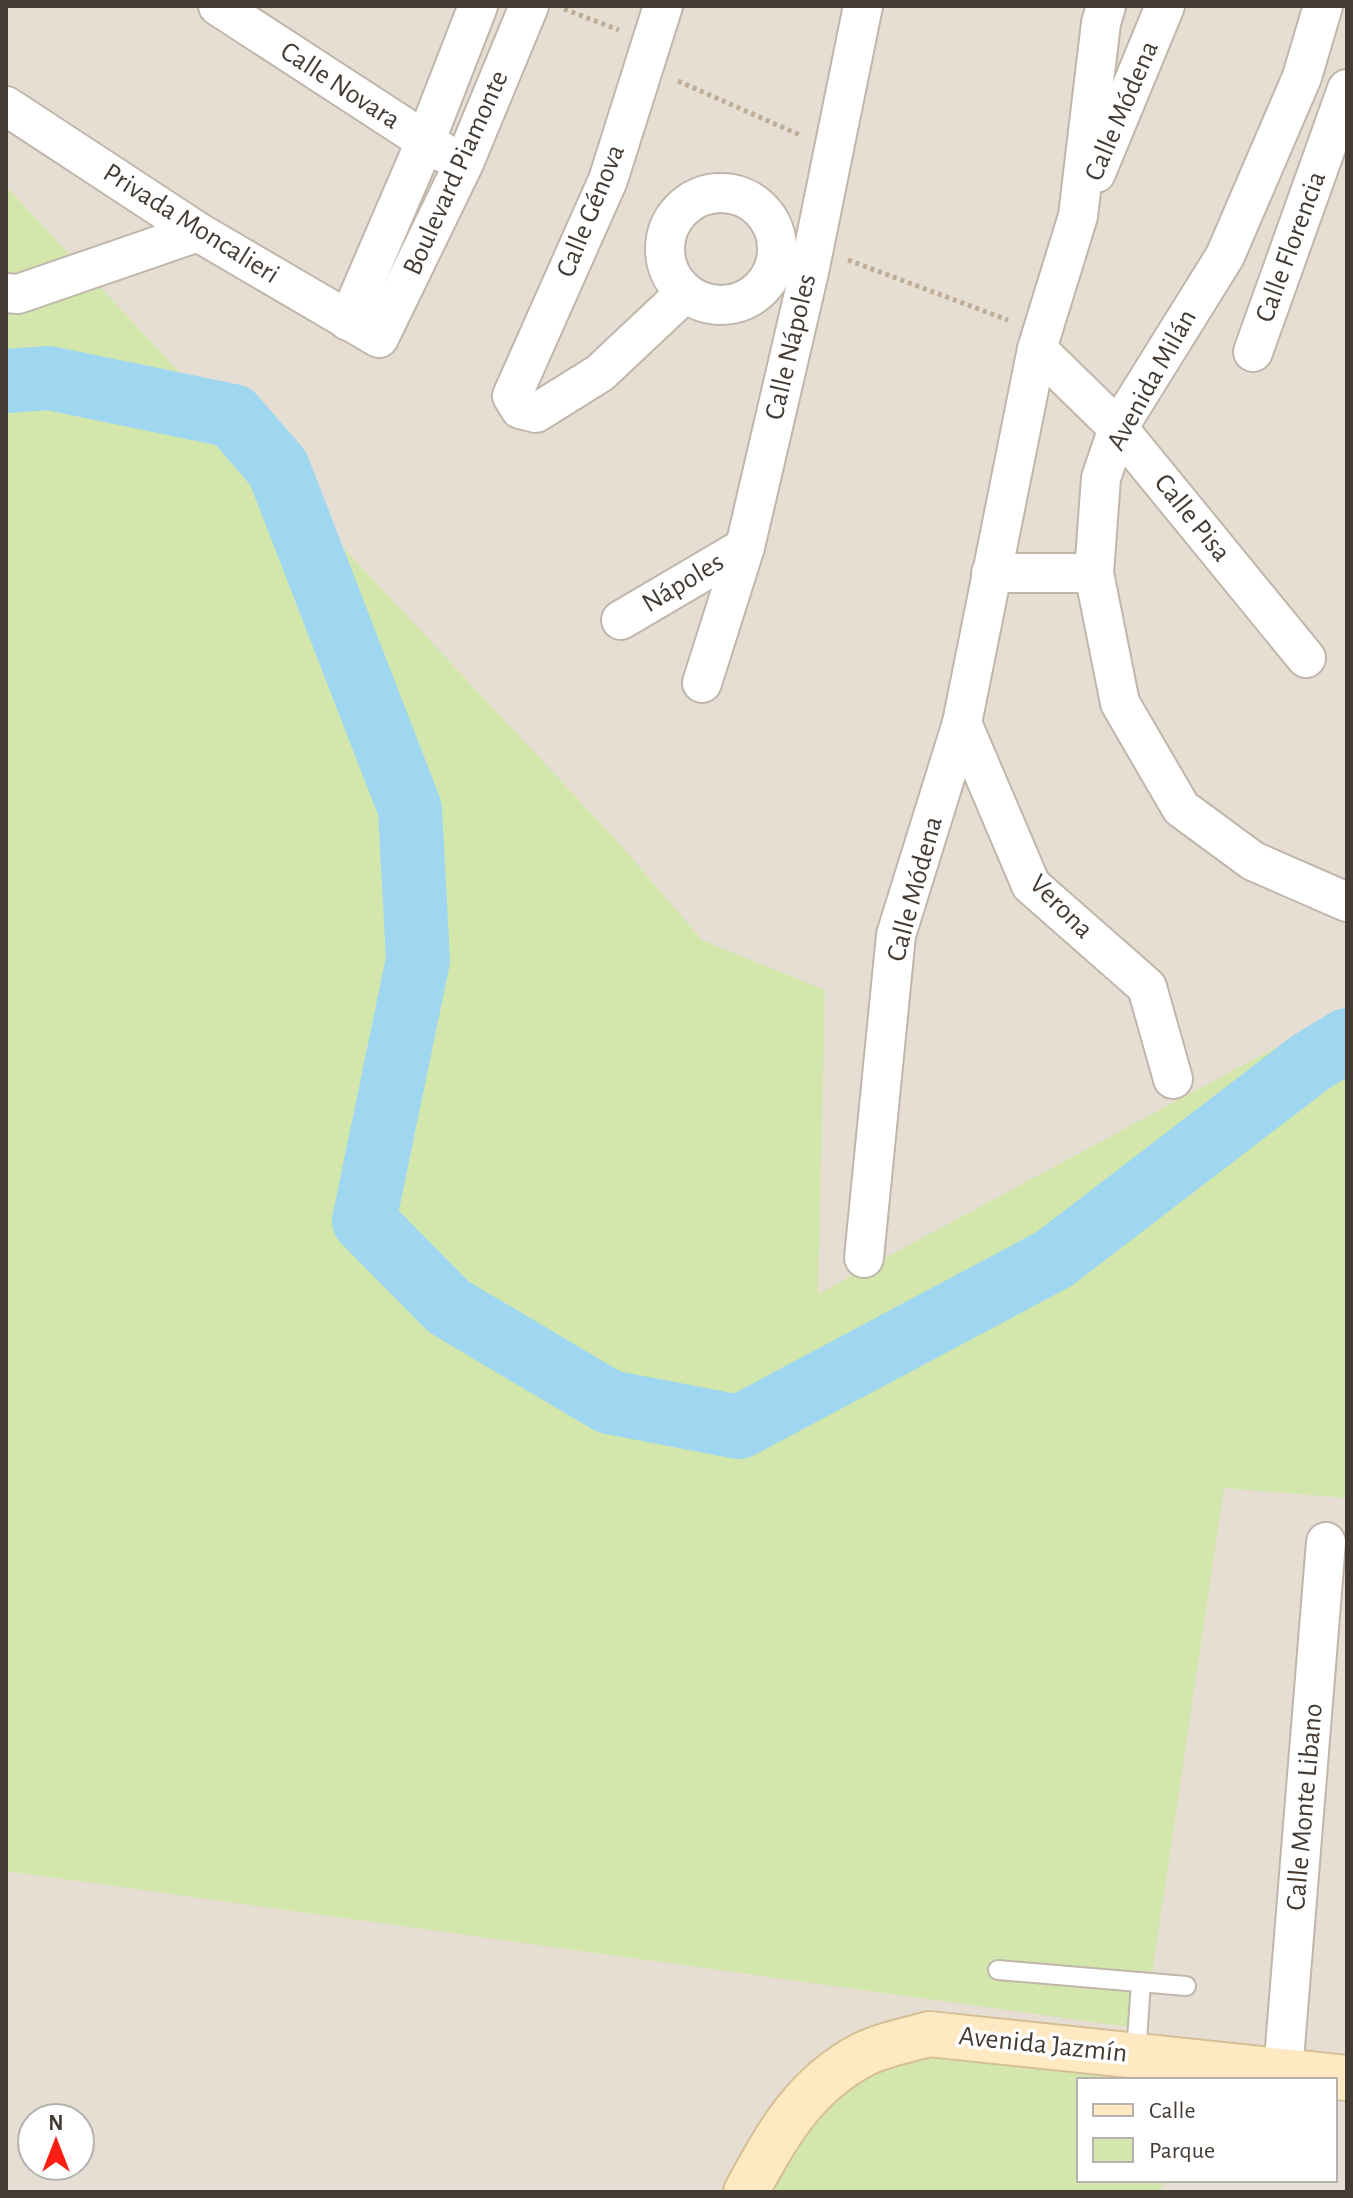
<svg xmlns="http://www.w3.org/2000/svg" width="1353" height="2198" viewBox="0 0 1353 2198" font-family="'Alegreya Sans',sans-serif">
<rect width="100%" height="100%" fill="#f2ece4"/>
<path fill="#e6ded2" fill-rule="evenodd" d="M6,6H1347V2192H6ZM1079,2080H1335V2180H1079ZM32,2118H80V2166H32Z"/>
<g fill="#d3e7ac">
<polygon points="6,186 618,842 702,940 825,990 818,1294 1347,1009 1347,1498 1224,1488 1144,2029 6,1871"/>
<polygon points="912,2055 1135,2080 1079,2080 1079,2180 1164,2180 1160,2192 765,2192 789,2145 863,2074"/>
</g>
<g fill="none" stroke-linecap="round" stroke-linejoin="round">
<polyline stroke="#9fd7f0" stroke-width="64" points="6,381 49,378 233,416 278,468 410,809 418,960 364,1221 449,1307 609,1402 739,1427 1054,1259 1311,1062 1347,1040"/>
<defs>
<g id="lane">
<polyline points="998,1970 1186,1986"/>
<polyline points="1136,2054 1141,1982"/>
</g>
<g id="street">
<polyline points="218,6 444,153"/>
<polyline points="663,6 608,180 512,396 520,409 536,413 600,373 685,293"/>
<polyline points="1323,6 1302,77 1225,256 1118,428 1101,478 1094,573 1120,703 1181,808 1253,861 1347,902"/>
<polyline points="6,106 198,232 379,338 464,163 529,6"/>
<polyline points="1096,173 1165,6"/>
<circle cx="721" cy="249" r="56"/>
<polyline points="6,293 18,294 198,232"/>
<polyline points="348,321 425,142 478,6"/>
<polyline points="1037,349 1118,428 1306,658"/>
<polyline points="1253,352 1347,89"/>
<polyline points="991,573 1094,573"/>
<polyline points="621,620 745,547"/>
<polyline points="702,683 745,547 809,272 863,6"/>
<polyline points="962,723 1031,885 1147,987 1173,1079"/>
<polyline points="864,1258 896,935 962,723 1037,349 1078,216 1101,23 1106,6"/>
<polyline points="1283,2072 1326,1542"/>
</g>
<path id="secondary" d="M746,2192C777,2135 804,2085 864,2054C884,2044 909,2040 929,2034L1347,2078"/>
</defs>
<use href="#lane" stroke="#c0b6aa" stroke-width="22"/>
<use href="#street" stroke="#c0b6aa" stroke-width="42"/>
<use href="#secondary" stroke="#d6be96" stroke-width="48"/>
<g stroke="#bfad98" stroke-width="5" stroke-dasharray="4 4" stroke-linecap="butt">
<polyline points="564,9 619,30"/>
<polyline points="678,81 800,135"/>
<polyline points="848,260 1008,320"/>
</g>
<use href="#lane" stroke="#fff" stroke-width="18"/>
<use href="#street" stroke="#fff" stroke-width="38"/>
<use href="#secondary" stroke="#fee9c2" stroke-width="44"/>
</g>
<g text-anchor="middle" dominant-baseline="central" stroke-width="7" stroke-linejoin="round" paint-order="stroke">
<g font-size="28" fill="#443c34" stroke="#fff">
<text transform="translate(340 86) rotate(33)">Calle Novara</text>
<text transform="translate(1122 111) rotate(-67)">Calle Módena</text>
<text transform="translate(456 173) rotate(-66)">Boulevard Piamonte</text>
<text transform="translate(591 211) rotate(-68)">Calle Génova</text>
<text transform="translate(191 224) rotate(32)">Privada Moncalieri</text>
<text transform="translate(1291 247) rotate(-70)">Calle Florencia</text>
<text transform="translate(791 347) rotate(-77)">Calle Nápoles</text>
<text transform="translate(1152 380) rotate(-61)">Avenida Milán</text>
<text transform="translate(1192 518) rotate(51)">Calle Pisa</text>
<text transform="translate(683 583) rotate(-31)">Nápoles</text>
<text transform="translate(915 889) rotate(-75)">Calle Módena</text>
<text transform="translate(1061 907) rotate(45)">Verona</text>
<text transform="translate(1305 1807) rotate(-85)">Calle Monte Libano</text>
<text transform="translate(1043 2045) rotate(6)">Avenida Jazmín</text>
</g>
</g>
<rect width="1353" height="2198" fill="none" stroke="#443c34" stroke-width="16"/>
<rect x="1077" y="2078" width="260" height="104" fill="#ffffff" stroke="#b4b1ae" stroke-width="2"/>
<rect x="1093" y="2104" width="40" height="12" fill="#fee9c2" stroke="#b4b1ae" stroke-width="2"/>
<text x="1149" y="2118" font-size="24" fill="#443c34">Calle</text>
<rect x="1093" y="2138" width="40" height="24" fill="#d3e7ac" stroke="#b4b1ae" stroke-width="2"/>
<text x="1149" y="2158" font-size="24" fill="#443c34">Parque</text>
<g transform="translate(56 2142)"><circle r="38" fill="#ffffff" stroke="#b4b1ae" stroke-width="2"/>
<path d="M0-6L14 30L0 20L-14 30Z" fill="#fa1e13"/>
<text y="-12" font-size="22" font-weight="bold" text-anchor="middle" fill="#443c34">N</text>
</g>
</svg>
